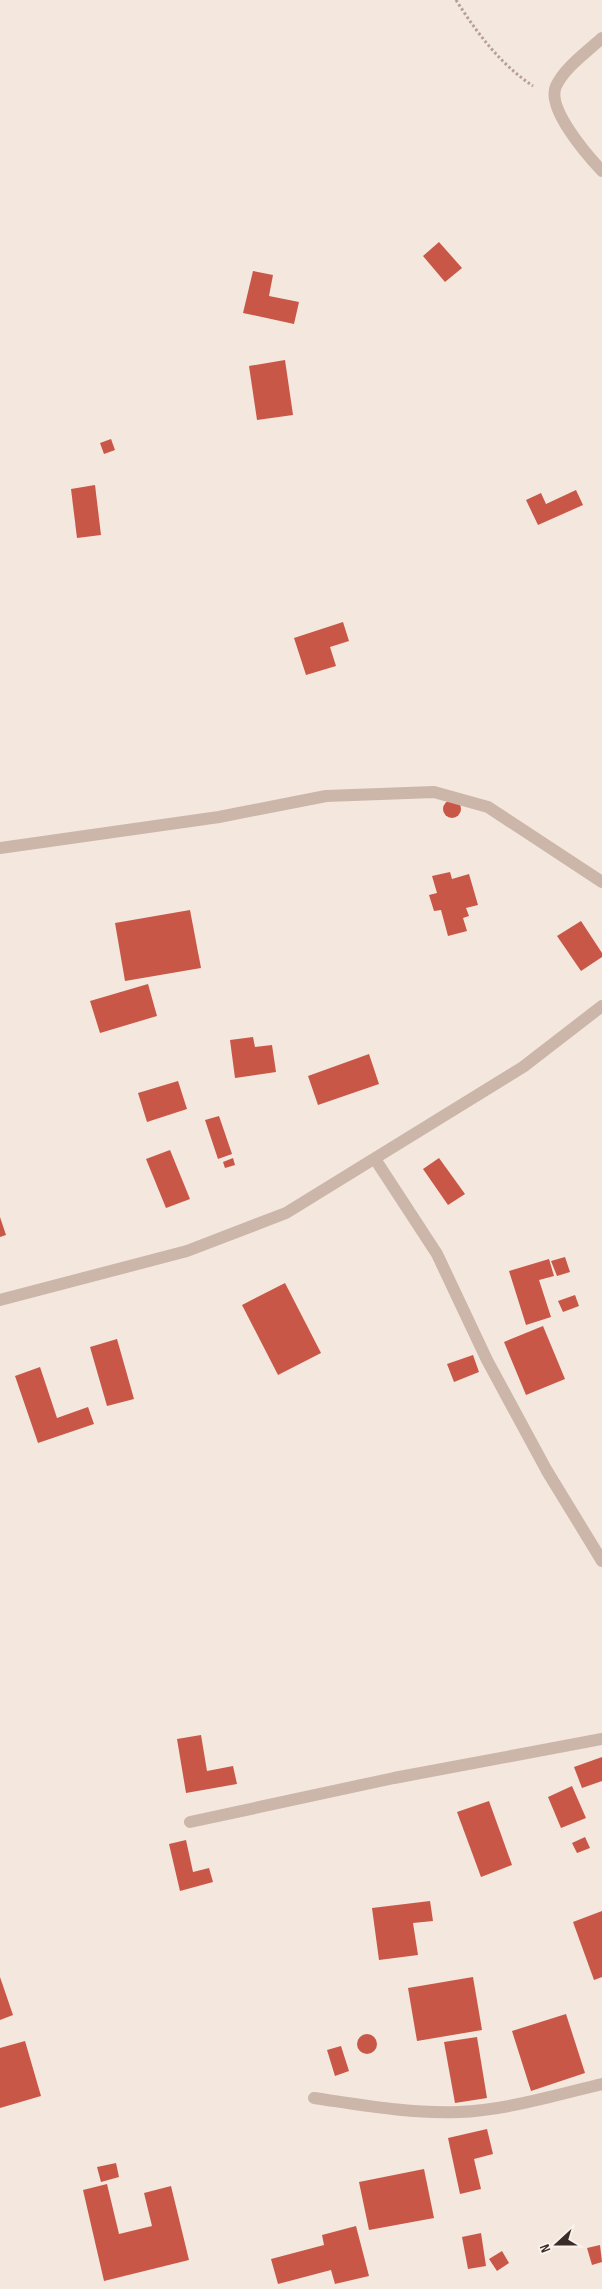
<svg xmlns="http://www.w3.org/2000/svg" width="602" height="2289" viewBox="0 0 602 2289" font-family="'Sofia Sans Condensed',sans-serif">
<rect width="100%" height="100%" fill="#f3e7de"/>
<g fill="#c95747">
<polygon points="439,242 462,268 445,282 423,256"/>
<polygon points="253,271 273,275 269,296 299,302 294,324 243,313"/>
<polygon points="285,360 293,415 257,420 249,366"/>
<polygon points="111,439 115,450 104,454 100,443"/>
<polygon points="95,485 101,535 77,538 71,489"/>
<polygon points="576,490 583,505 538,525 526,500 541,493 546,504"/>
<polygon points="343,622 349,641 330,647 336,666 306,675 294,638"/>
<circle cx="452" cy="809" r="9"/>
<polygon points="450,872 452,879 469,874 478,905 466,908 469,916 463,918 467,931 448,936 441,910 434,911 429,895 437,893 432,876"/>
<polygon points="190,910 201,968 125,981 115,923"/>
<polygon points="581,921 602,953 602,957 581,971 557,936"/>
<polygon points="148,984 157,1016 100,1033 90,1001"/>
<polygon points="253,1037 255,1047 272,1045 276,1072 235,1078 230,1040"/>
<polygon points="369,1054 379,1084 318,1105 308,1076"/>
<polygon points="178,1081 187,1109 147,1122 138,1093"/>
<polygon points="219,1116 232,1154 218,1159 205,1120"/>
<polygon points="170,1150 190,1199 166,1208 146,1159"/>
<polygon points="233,1158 235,1165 225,1168 223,1162"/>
<polygon points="439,1158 465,1194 448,1205 423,1169"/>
<polygon points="0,1217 6,1235 0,1237"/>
<polygon points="565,1257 570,1272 557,1276 551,1261"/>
<polygon points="549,1259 554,1276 539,1280 551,1317 526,1325 509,1271"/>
<polygon points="285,1283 321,1353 278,1375 242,1305"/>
<polygon points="575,1295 579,1306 563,1312 558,1301"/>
<polygon points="543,1326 565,1379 526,1395 504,1342"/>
<polygon points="117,1339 134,1399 107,1406 90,1347"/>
<polygon points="473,1355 479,1372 454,1382 447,1364"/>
<polygon points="40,1367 57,1418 88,1407 94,1424 38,1443 15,1376"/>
<polygon points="201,1735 207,1771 233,1766 237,1784 186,1793 177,1739"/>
<polygon points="602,1757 602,1781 582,1788 574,1767"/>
<polygon points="572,1786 586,1818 561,1828 548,1797"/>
<polygon points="489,1801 512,1865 481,1877 457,1812"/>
<polygon points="585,1837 590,1848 577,1853 572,1843"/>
<polygon points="186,1840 193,1872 209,1868 213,1882 180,1891 169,1844"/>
<polygon points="430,1901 433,1921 413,1923 418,1955 379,1960 372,1908"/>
<polygon points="602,1911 602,1977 594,1980 573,1922"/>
<polygon points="0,1977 13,2015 0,2020"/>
<polygon points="473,1977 482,2030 417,2041 408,1988"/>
<polygon points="566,2014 585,2073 531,2091 512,2031"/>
<circle cx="367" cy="2044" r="10"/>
<polygon points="477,2037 487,2098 455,2103 444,2042"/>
<polygon points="25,2041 41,2096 0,2108 0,2048"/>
<polygon points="341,2046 349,2071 335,2076 327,2050"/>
<polygon points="487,2129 493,2154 474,2159 481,2189 460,2194 448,2138"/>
<polygon points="116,2163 119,2177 101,2182 97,2167"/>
<polygon points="424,2169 434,2218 369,2230 359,2182"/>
<polygon points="107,2184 119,2234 152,2226 144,2193 171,2186 189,2260 104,2281 83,2190"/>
<polygon points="356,2226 369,2276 335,2284 331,2270 278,2284 271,2259 324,2245 322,2235"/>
<polygon points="481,2233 486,2266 468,2269 462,2237"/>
<polygon points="600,2245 602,2262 592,2265 587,2248"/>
<polygon points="502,2251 509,2263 497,2271 489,2259"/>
</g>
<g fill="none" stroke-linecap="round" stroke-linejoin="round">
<path stroke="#b89f94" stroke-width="3" stroke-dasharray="2.5 2.5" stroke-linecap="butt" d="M456,0C477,33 500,64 533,86"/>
<g stroke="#ccb5a9" stroke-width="12">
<path d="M602,38C587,52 565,67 556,86C546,108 587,155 602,171"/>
<polyline points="0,848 219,817 326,796 434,792 488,807 602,882"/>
<polyline points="375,1159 437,1254 487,1360 547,1471 602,1561"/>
<polyline points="0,1300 187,1251 286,1213 523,1067 602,1006"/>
<polyline points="190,1822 394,1778 602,1739"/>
<path d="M314,2098C362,2105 411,2114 459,2112C507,2110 556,2095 602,2084"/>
</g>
</g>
<g transform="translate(557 2244) rotate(249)" stroke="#fbf2eb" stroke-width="4" paint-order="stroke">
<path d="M0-4L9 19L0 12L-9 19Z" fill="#392c29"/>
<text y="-8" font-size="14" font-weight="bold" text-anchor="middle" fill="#392c29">N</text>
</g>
</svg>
